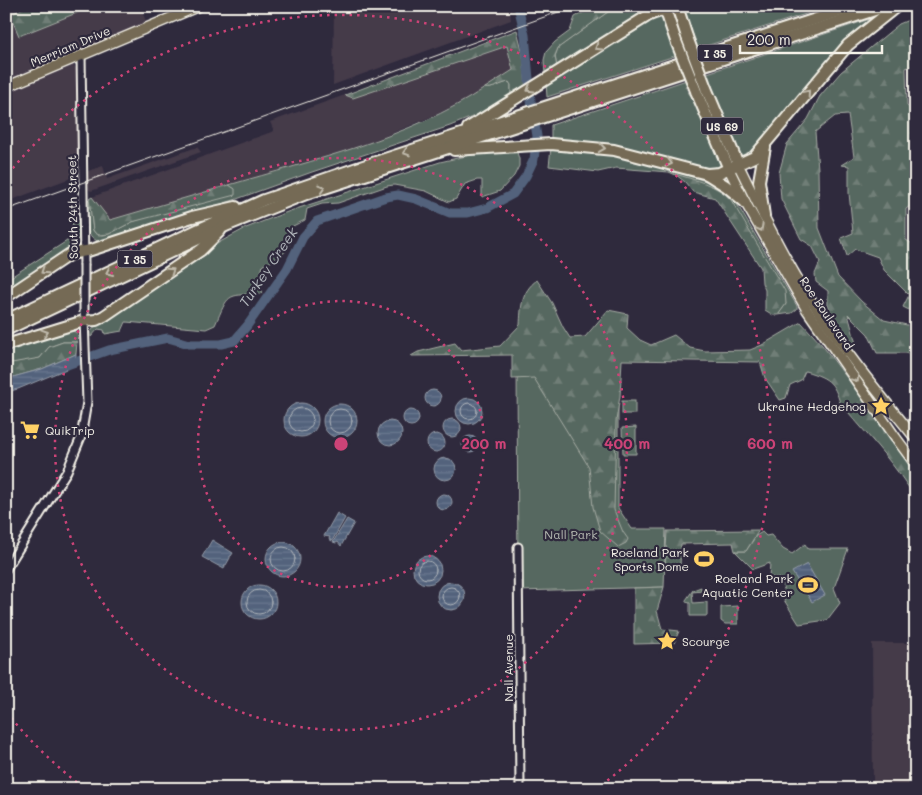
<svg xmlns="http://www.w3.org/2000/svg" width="922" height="795" viewBox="0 0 922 795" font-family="Mali,sans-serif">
<defs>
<pattern id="forest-firs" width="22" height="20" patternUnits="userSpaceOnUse" patternTransform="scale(1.25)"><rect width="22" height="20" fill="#576860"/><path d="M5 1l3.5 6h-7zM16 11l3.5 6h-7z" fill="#707e77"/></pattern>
<pattern id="water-rules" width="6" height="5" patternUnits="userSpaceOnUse" patternTransform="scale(1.25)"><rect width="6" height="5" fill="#52627c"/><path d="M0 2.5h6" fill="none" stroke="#6c798f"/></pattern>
</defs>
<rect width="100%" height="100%" fill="#2f2a3d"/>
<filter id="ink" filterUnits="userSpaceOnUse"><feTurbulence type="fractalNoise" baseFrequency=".02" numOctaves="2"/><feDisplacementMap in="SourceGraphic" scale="10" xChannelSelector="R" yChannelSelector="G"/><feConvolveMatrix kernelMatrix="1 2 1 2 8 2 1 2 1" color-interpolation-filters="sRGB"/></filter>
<g filter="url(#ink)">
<g fill="#453a4a">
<polygon points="94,6 140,6 147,24 6,82 6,16 10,15 19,36"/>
<polygon points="334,6 510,6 511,20 333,85"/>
<polygon points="507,46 513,70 475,95 440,113 374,141 326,157 110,220 92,197 274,131 270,122 345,95 353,98"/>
<polygon points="69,64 72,64 76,68 79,84 79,175 6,202 6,90"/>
<polygon points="197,147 201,152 91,191 86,188 85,172 103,166 107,179"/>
<polygon points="872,643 916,643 916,789 873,789"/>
</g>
<g fill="#576860" stroke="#a6aca4">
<polygon points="616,6 648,6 641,14 557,68 555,56 558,48"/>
<polygon points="686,6 814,9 815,11 547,97 546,83 648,19 661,16 663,18 674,53 695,46 682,7"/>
<polygon points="876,17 754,152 746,157 740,157 709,86 711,85 708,77 685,86 690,95 691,95 722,167 709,170 635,150 599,144 551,141 551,125"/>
<path d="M509,82L511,85V97L482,113L450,126L312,172L234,200L100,242C82,236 87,217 87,201L89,199L93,230L95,233L103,235L109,234L132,222L235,189L229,185C314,160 409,138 485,88C492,90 501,83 509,82Z"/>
<polygon points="551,148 612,155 680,173 715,184 734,199 797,306 797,309 792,313 778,315 786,304 731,200 669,172 616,168 598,172 549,166"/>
<path d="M516,149L519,159V166L514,176L500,191L482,197V180H477L465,184L456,199L449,202L426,191L394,185L387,186L338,203L322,204L307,209L305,220L291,227C293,250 281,258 263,265L260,278L262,292L260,294C225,295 229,294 215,325L206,329L126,322L122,331L105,334L104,330L98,329L91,337V332L95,326L220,242L246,228L290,211L440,162L483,152Z"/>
<path d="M74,216C81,223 80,238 74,246L6,292V280L70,239Z"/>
<polygon points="71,330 77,333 78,337 77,342 63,342 49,347 40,358 35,360 6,364 6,350"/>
<polygon points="517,358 618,358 618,508 632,529 666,529 664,587 518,591"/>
<rect x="622" y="401" width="13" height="13"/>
<polygon points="636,427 636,454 623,454 622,428"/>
<polygon points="762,532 766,536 771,535 783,549 792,554 805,544 808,549 848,549 834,588 840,603 827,620 799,624 784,600 783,583 781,579 769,577 770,563 753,569 735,551 746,551 756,536"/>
<polygon points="701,587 701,589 703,590 703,591 692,592 693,603 707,602 707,616 690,616 690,603 686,602 686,600 693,590"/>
<polygon points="738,606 738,624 725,624 721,621 721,607"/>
</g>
<g fill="url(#forest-firs)" stroke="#a6aca4">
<polygon points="27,6 94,6 19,36 10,15"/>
<polygon points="597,6 616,6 558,48 555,56 557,68 545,75 544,60 546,52 555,42 570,31 575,17 588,10"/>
<polygon points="916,17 916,64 906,68 907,106 911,109 913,204 906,209 906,240 916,246 916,309 909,310 903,307 909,295 884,270 878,257 855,249 847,256 841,238 853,233 849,193 849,166 841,165 854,157 848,115 835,116 815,132 818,169 819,228 838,277 862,302 884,320 916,327 916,353 877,353 868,334 848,314 856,344 853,344 828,308 828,291 816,282 815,274 820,262 812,246 801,239 781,199 779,173 787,144 808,119 820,96 841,72 899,24"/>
<path d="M517,30L523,54L526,87L511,97V85L509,82C501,83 492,90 485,88L513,70L507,46L353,98L345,95Z"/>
<path d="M675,174C694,180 717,184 731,200L785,291L786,304L778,315H773L765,310V290L762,283L761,268L715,198L693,192L685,182Z"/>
<polygon points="229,185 235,189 235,195 132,222 109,234 99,235 95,233 93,230 89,199 92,197 110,220"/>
<path d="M537,280L552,303L563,327L570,338L585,337L608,310L628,314L627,328L640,340L651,345L674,335L690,348L705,351L750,350L762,345L801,322L822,345L847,378L916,475V499C897,467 872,440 848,412L842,409C834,383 832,379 805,371L801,380L790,385L786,398L780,400L765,378L760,362L622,360L620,396L616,421L614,510L623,532L628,539L626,543L618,547L600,531L593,507L589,467L534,378L512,379V355L411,356L418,352L455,343L461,350L500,346L520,325C521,307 521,292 537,280Z"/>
<polygon points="63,342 77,342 76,354 42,369 6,379 6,364 40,358 49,347"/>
<polygon points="759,530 746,551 735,551 733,543 681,544 680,566 665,567 667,531"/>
<polygon points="664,587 657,611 662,629 679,631 674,643 634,644 634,588"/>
</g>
<g fill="url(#water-rules)" stroke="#939ba7">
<polygon points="76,354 76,365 18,389 6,392 6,379 42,369"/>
<circle cx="433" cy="398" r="8"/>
<circle cx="469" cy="411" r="13"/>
<circle cx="301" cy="420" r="17"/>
<circle cx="340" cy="421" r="17"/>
<circle cx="411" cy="418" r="8"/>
<circle cx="452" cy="428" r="9"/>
<circle cx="390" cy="433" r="12"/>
<circle cx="436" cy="443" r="9"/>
<circle cx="470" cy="444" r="8"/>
<circle cx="445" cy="469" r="11"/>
<circle cx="444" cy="502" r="8"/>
<polygon points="337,513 345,518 332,541 329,539 330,537 324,536"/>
<polygon points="347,519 354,523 341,546 338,542 336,543 333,542"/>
<polygon points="212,540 233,553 231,556 230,556 230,558 226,565 224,565 225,566 224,569 202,557"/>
<circle cx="283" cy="559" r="17"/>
<circle cx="427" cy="570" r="14"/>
<polygon points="807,564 825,595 812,602 805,591 812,586 811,583 802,588 792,572"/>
<circle cx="451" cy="596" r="14"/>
<circle cx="259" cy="602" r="17"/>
</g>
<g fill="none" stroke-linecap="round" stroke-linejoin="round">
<g stroke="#b3b8bd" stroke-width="1">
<circle cx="469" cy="411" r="8"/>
<circle cx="301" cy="420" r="12"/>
<circle cx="340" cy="421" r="12"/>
<circle cx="283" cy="559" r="12"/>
<circle cx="427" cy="570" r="9"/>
<circle cx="451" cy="596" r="9"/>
<circle cx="259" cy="602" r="12"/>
</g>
<polyline stroke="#52627c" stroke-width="9" points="67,365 109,350 168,338 189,344 221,344 234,341 247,326 287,269 303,237 317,221 386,197 398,195 416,199 450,213 468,213 487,208 513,194 526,176 534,159 537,136 531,101 525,35 518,6"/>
<defs>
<g id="minor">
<polyline points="81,55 84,264"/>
<polyline points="518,547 520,789"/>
<polyline points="6,569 67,471 81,437 87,402 84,318"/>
</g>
<g id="major">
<polyline points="6,87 199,6"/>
<path d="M738,164C758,205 778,247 802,286C835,340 876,390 916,439"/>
<polyline points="729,169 745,202 807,310 896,438 916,465"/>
</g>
<g id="highway">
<polyline points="664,6 676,41"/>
<polyline points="677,6 687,37"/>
<polyline points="784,6 808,6"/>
<polyline points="706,88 738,164"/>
<polyline points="696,91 729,169"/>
<path d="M468,128L646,17C655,11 667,10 677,6"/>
<polyline points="454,150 551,144 614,150 707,174 726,186 745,202"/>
<polyline points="707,174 719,173 754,157 848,45 897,6"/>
<polyline points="764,216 759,181 765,147"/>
<polyline points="6,297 70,254 91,250 192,217 236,207"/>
<polyline points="6,320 197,230 264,200 357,168 856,6"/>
<polyline points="6,330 228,225 306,194 887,6"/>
<polyline points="6,345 84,321 96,320 104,316 201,250 220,231"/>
</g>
</defs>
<use href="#minor" stroke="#f4f1e8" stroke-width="11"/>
<use href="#major" stroke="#f4f1e8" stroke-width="12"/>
<use href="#highway" stroke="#f4f1e8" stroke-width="14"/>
<use href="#minor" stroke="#2f2a3d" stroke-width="7"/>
<use href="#major" stroke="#746b55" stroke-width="9"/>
<use href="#highway" stroke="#746b55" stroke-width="10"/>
<polyline stroke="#f4f1e8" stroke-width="1" points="6,210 575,6"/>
<defs>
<polyline id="minor-bridge" points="84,264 84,313"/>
<g id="highway-bridge">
<polyline points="687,37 706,88"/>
<polyline points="676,41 696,91"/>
</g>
</defs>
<use href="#minor-bridge" stroke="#f4f1e8" stroke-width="11" stroke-linecap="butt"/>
<use href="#highway-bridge" stroke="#f4f1e8" stroke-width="14" stroke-linecap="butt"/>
<use href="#minor-bridge" stroke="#2f2a3d" stroke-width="7"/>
<use href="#highway-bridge" stroke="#746b55" stroke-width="10"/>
</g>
<defs><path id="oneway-chevron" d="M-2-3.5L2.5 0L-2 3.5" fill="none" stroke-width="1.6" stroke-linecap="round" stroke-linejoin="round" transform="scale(1.25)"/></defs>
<g stroke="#c1bbad">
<use href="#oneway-chevron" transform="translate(598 47) rotate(148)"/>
<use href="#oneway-chevron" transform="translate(530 89) rotate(148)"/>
<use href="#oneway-chevron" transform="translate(807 93) rotate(-50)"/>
<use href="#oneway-chevron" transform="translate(602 148) rotate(8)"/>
<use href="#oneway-chevron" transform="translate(406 152) rotate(162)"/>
<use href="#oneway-chevron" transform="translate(669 163) rotate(15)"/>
<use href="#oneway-chevron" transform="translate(322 188) rotate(-18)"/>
<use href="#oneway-chevron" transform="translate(760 228) rotate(61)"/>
<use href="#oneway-chevron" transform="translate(44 271) rotate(146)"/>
<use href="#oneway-chevron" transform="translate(171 271) rotate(-34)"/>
<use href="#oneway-chevron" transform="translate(109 272) rotate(155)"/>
<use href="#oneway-chevron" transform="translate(45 333) rotate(-18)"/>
<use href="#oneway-chevron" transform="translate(856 379) rotate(56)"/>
</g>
</g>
<g fill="none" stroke="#cc4377" stroke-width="2.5" stroke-dasharray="2.5 5">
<circle cx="341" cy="444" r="143"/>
<circle cx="341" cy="444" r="286"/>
<path d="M83 787A429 429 0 0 1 8 714M8 174A429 429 0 1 1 599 787"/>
</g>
<defs>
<symbol id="sight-bare" viewBox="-9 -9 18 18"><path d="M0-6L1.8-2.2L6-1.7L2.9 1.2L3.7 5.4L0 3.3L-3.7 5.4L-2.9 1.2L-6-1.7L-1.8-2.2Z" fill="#ffd166" stroke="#2f2a3d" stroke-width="2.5" paint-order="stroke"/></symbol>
<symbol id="supermarket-bare" viewBox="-9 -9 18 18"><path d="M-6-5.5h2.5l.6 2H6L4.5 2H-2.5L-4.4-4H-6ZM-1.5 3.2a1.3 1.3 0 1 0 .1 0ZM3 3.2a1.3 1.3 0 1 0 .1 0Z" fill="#ffd166" stroke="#2f2a3d" stroke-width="2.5" paint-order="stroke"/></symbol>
<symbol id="stadium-bare" viewBox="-9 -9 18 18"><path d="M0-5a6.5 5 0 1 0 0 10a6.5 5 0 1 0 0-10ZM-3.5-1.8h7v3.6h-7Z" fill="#ffd166" stroke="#2f2a3d" stroke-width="2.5" paint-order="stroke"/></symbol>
</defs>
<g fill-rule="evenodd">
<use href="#sight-bare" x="867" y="392" width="28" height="28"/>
<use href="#supermarket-bare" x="16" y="416" width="28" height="28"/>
<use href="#stadium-bare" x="690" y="545" width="28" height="28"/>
<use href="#stadium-bare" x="794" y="571" width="28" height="28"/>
<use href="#sight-bare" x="653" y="627" width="28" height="28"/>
</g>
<g text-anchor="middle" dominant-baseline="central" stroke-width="4.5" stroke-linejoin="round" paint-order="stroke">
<g fill="#2f2a3d" stroke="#b9b5b5" stroke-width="1">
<rect x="697.5" y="44.5" width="35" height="17" rx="4"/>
<rect x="701" y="117.5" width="42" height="17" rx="4"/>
<rect x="117.5" y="250.5" width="35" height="17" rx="4"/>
</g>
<g font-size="11" font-weight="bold" fill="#f4f1e8">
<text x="715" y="53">I 35</text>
<text x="722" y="126">US 69</text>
<text x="135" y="259">I 35</text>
</g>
<g font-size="12" fill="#f4f1e8" stroke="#2f2a3d">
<text transform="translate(70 46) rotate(-23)">Merriam Drive</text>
<text transform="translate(72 207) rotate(-91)">South 24th Street</text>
<text transform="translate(827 313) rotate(56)">Roe Boulevard</text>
<text transform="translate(508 668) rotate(-90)">Nall Avenue</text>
</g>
<g font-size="12" fill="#f4f1e8" stroke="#2f2a3d" text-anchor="end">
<text x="866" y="406">Ukraine Hedgehog</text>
<text x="45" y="430" text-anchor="start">QuikTrip</text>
<text x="689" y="552">Roeland Park<tspan x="689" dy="14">Sports Dome</tspan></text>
<text x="793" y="578">Roeland Park<tspan x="793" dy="14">Aquatic Center</tspan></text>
<text x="682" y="641" text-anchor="start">Scourge</text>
</g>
<g font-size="12" fill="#b5bab2" stroke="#2f2a3d">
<text x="571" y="534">Nall Park</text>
</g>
<g font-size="14" font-style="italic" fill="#b3b8bd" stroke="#2f2a3d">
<text transform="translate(268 267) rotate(-56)">Turkey Creek</text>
</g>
</g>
<circle cx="341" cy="444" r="8" fill="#cc4377" stroke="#2f2a3d" stroke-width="2.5"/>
<g font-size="15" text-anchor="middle" font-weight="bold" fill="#cc4377" stroke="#2f2a3d" stroke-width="4.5" stroke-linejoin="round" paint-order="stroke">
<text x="484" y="449">200 m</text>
<text x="627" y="449">400 m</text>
<text x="770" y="449">600 m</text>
</g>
<rect width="922" height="795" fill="none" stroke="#2f2a3d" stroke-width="25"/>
<rect x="12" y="12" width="897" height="770" fill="none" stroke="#f4f1e8" stroke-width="2" filter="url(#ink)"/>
<path d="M740 45v8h142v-8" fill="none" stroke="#f4f1e8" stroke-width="2.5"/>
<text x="747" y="45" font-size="15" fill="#f4f1e8" stroke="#2f2a3d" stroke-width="4" paint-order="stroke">200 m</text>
</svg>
